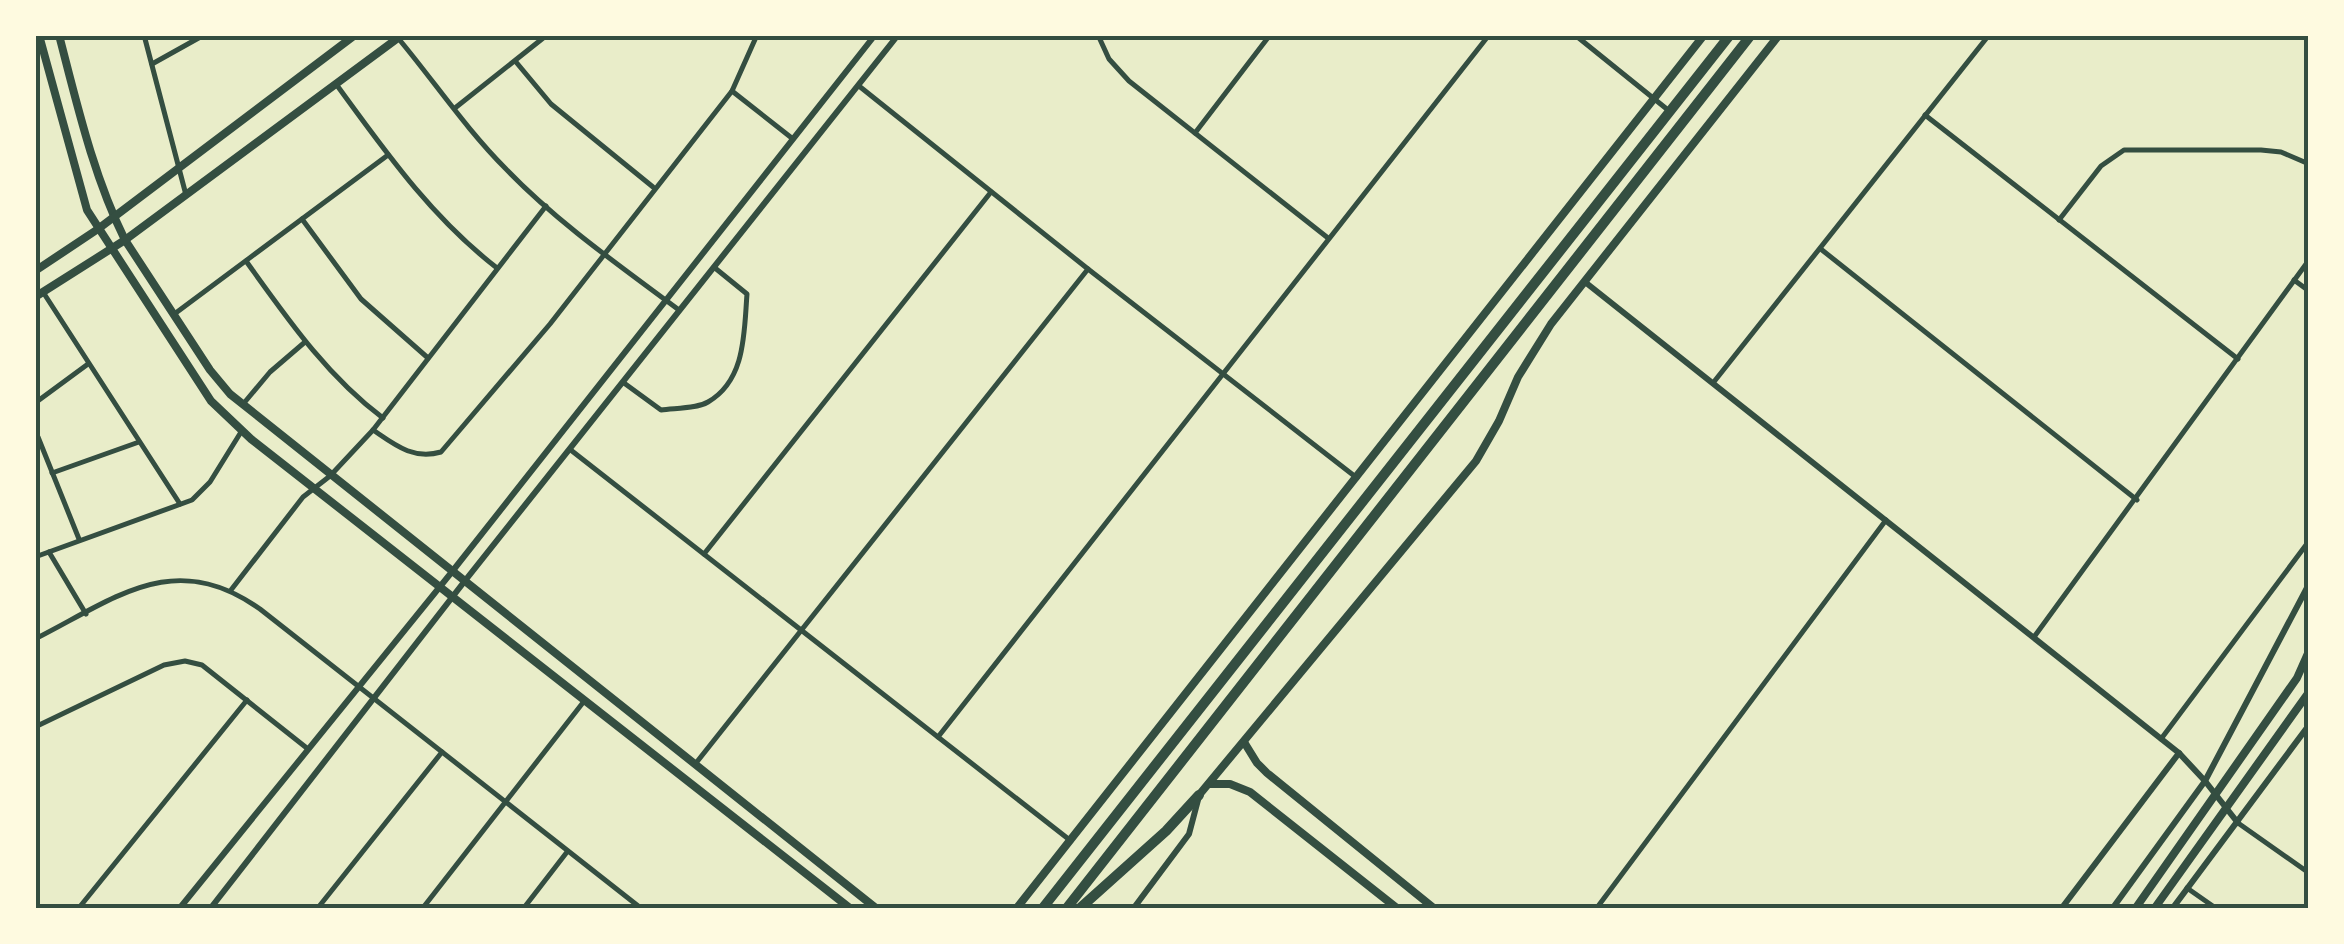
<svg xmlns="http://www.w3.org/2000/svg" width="2344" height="944" viewBox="0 0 2344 944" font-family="'Titillium Web',sans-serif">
<rect width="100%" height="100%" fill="#e9edc9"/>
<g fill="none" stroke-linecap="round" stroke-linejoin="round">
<g stroke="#344e41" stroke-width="5">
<polyline points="144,35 186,195"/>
<polyline points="1098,35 1109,59 1129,81 1328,238"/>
<polyline points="1575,35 1668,110"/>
<path d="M398,38C434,81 466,129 506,169C557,222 620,266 679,310"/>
<polyline points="516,62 551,104 653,187"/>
<polyline points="152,64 204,35"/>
<path d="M336,84C385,151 431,217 497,268"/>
<polyline points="859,86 1088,269 1357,478"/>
<polyline points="732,91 793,139"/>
<polyline points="455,108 547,35"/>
<polyline points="1925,115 2238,359"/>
<polyline points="1195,133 1270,35"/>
<polyline points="302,219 361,299 428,358"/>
<polyline points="2059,220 2101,166 2124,150 2261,150 2281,152 2309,164"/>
<polyline points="1822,250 2137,500"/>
<path d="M246,261C287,318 326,375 383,418"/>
<polyline points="2294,280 2309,291"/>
<polyline points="43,292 180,504"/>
<polyline points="173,315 388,155"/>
<path d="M624,383L661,410C674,408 696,409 708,402C746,380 744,332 747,294L715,268"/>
<polyline points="1713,383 1989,35"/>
<polyline points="35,403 88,364"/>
<polyline points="244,403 270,372 305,342"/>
<path d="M373,430C395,445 413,460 441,452L550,324L732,91L757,35"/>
<polyline points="38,437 79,539"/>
<polyline points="572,451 1071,841"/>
<polyline points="52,473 139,442"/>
<polyline points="49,552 86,614"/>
<polyline points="704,554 991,192"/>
<polyline points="35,557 192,500 210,482 241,432"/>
<polyline points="231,590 303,497 330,476 373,430 546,206"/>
<polyline points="2034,637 2309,260"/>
<path d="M35,639C116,598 174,548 260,609L642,909"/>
<polyline points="35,727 164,665 185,661 202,665 308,749"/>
<polyline points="938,737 1489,35"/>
<polyline points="2161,739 2309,541"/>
<polyline points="696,763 1088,269"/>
<polyline points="2238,823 2309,873"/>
<polyline points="2187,888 2217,909"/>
<polyline points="78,909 247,700"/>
<polyline points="317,909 442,752"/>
<polyline points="422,909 585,700"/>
<polyline points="523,909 567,852"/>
<polyline points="1596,909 1886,520"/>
</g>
<g stroke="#344e41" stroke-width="6">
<polyline points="1585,282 2179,753 2205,781 2238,823"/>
<polyline points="179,909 451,573 875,35"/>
<polyline points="210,909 464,582 898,35"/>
<polyline points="1133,909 1189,834 1198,800"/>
<polyline points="2061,909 2179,753"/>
<polyline points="2112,909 2205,781 2309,584"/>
<polyline points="2172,909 2309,725"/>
</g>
<g stroke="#344e41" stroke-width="8">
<polyline points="39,35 87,210 211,401 251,439 851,909"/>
<path d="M59,35C77,104 93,175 125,240L210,370L230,394L877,909"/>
<polyline points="35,271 98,229 355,35"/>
<polyline points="35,297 125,240 402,35"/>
<polyline points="1244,742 1257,763 1267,773 1435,909"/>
<polyline points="1209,784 1230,784 1250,792 1398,909"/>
<polyline points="1199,795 1476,461 1499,421 1518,377 1551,324 1779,35"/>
<polyline points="1016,909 1704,35"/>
<polyline points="2135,909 2297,678 2309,651"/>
<polyline points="2154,909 2309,692"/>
</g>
<g stroke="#344e41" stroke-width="10">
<polyline points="1042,909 1730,35"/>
<polyline points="1066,909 1751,35"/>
<polyline points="1079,909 1166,831 1199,795"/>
</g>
</g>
<rect width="2344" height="944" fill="none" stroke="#fefae0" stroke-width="75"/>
<rect x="38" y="38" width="2268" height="868" fill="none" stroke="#344e41" stroke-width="4"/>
</svg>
